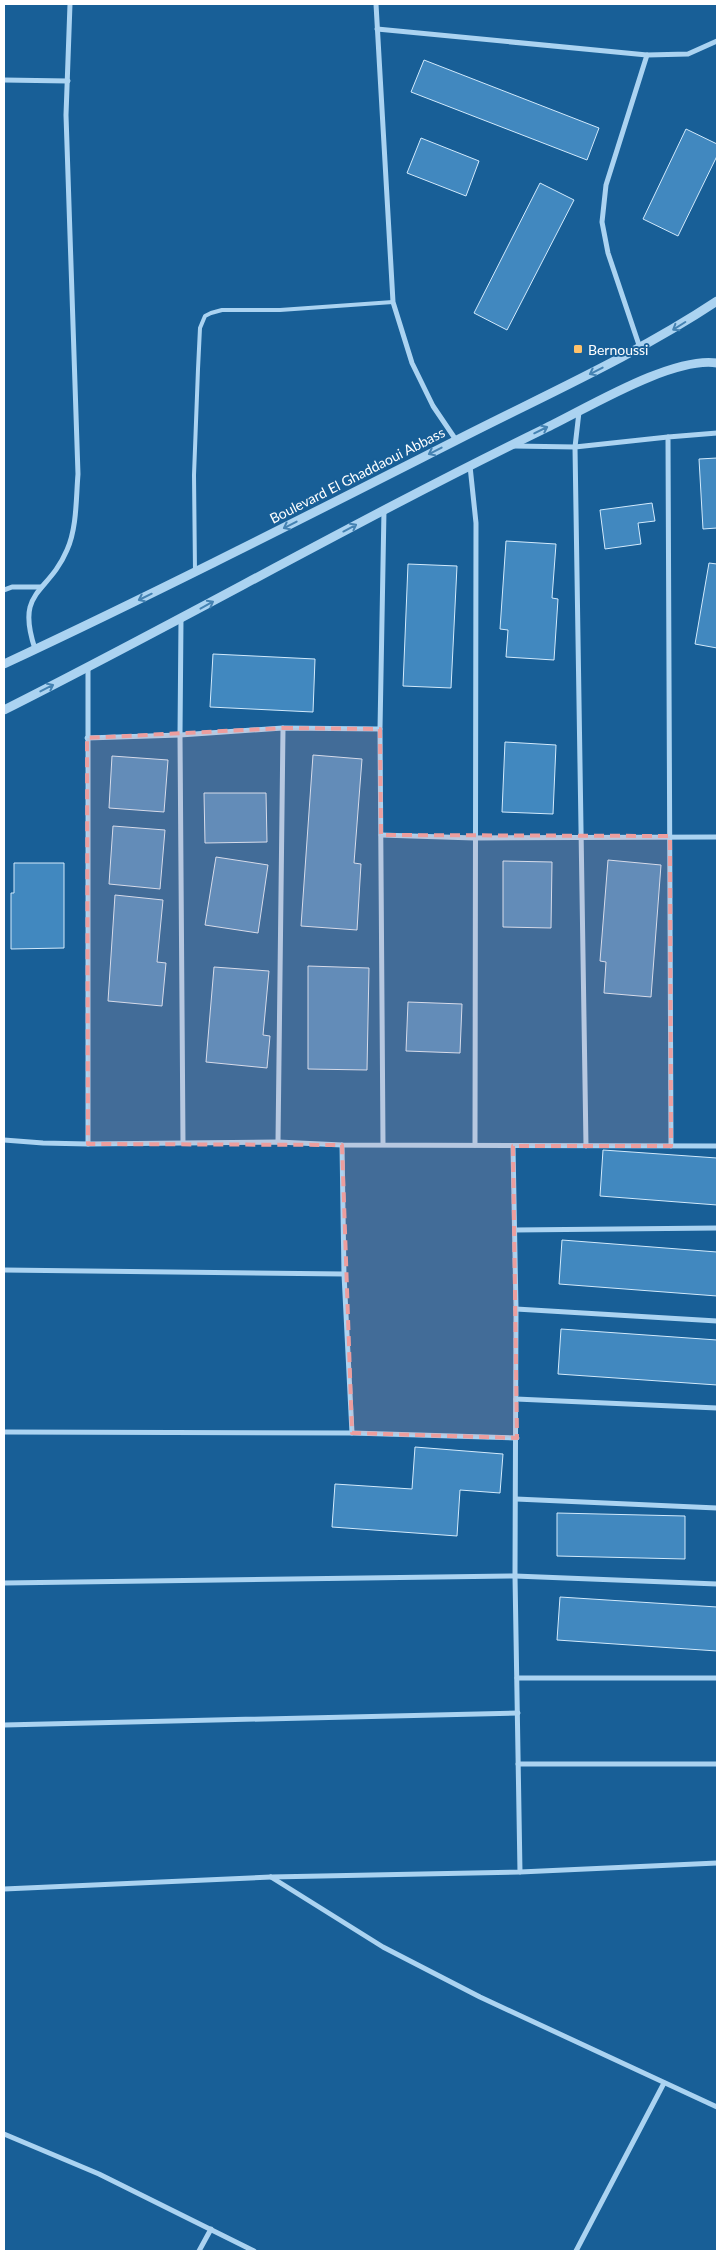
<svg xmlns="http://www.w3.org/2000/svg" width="721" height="2255" viewBox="0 0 721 2255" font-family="Lato,sans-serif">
<rect width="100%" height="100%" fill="#185f97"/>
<g fill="#4188bf" stroke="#d2eafc">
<polygon points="424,60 599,128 587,160 411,92"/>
<polygon points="686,129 717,144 717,156 678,236 643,219"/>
<polygon points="421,138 479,161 466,196 407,173"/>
<polygon points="540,183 574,200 507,330 474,313"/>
<polygon points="717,458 717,528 703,529 699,459"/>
<polygon points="652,503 655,521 638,523 641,544 605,549 600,510"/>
<polygon points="506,541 556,544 552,598 558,599 554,660 506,657 508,630 500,629"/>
<polygon points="709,563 717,564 717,648 695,644"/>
<polygon points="408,564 457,566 451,688 403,686"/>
<polygon points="213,654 315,659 313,712 210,707"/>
<polygon points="505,742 556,745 553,814 502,812"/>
<polygon points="313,755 362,759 354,863 361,864 357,930 301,926"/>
<polygon points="112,756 168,760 164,812 109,808"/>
<polygon points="204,793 266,793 267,842 205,843"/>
<polygon points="113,826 165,830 160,889 109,884"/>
<polygon points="216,857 268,865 258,933 205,925"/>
<polygon points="608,860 661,865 651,997 604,993 606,962 600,961"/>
<polygon points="503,861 552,862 551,928 503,927"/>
<polygon points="14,863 64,863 64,948 11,949 11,893 14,893"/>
<polygon points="115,895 163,900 157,962 166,963 162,1006 108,1001"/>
<polygon points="308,966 369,968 367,1070 308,1069"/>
<polygon points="214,967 269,971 263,1035 270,1036 267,1068 206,1062"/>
<polygon points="408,1002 462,1004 460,1053 406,1051"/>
<polygon points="603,1150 717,1158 717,1205 600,1196"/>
<polygon points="562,1240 717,1252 717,1296 559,1284"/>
<polygon points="561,1329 717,1340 717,1385 558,1374"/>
<polygon points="415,1447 503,1454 500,1493 460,1490 457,1536 332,1527 335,1484 412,1489"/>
<polygon points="557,1513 685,1516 685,1559 557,1556"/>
<polygon points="560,1597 717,1607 717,1651 557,1640"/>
</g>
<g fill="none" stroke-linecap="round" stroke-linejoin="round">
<polyline stroke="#abd3f1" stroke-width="4" points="195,571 194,475 198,369 200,328 205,316 211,313 222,310 280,310 393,302"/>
<g stroke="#abd3f1" stroke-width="5">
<polyline points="376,4 393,302 412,363 433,406 456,440"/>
<polyline points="377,29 647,55 688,54 717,41"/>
<polyline points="4,80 68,81"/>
<polyline points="640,348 608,253 602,222 606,185 647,55"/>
<polyline points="579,412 575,447 586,1146"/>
<polyline points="514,446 575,447 668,437"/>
<polyline points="470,466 476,523 475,1145"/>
<polyline points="4,590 12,587 41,587"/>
<polyline points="181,619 180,735 183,1143"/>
<path d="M35,649C15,589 48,595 67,550C77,528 76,498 78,474L66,115L70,4"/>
<polyline points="88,668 88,1144"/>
<polyline points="87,738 180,735 283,728 380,729"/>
<polyline points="381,835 474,838 717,837"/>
<polyline points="4,1140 43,1143 88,1144 278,1142 342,1145 717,1146"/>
<polyline points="278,1142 283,728"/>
<polyline points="383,1144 380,729 384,510"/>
<polyline points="342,1145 344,1274 352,1433"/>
<polyline points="513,1146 516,1309 515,1576 520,1872"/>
<polyline points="671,1146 668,437 717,433"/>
<polyline points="515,1230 717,1228"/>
<polyline points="4,1270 344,1274"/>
<polyline points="516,1309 717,1321"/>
<polyline points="516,1399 717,1408"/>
<polyline points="4,1432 352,1433 517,1438"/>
<polyline points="516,1499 717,1508"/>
<polyline points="4,1583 515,1576 717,1584"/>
<polyline points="517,1678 717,1678"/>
<polyline points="4,1725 518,1713"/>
<polyline points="518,1764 717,1764"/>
<polyline points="271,1877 383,1947 480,1997 717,2107"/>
<polyline points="4,1889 271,1877 520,1872 717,1863"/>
<polyline points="4,2134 99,2174 254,2251"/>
<polyline points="199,2251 211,2229"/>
<polyline points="576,2251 664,2083"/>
</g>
<g stroke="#abd3f1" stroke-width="9">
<path d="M4,664C156,593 305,517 455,441C543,396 634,356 717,301"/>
<path d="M4,710C185,619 361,518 544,429C586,409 672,356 717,363"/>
</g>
</g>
<defs><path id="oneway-shaft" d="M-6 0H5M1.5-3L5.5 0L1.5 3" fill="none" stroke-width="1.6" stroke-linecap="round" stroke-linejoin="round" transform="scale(1.25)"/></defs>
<g stroke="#4482b2">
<use href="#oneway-shaft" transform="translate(679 326) rotate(148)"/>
<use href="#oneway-shaft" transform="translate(596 371) rotate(153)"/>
<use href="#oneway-shaft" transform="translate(541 430) rotate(-26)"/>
<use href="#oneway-shaft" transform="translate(435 451) rotate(153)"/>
<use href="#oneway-shaft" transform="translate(290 525) rotate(153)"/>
<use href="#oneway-shaft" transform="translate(350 528) rotate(-28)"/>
<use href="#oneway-shaft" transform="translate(145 597) rotate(154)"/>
<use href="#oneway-shaft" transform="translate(207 605) rotate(-29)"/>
<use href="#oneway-shaft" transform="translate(47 688) rotate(-27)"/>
</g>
<path fill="#ed9e9e" fill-opacity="0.2" stroke="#ed9e9e" stroke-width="4" stroke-dasharray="10 6" stroke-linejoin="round" d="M283,728L380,729L381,835L670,836L671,1146H513L517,1438L352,1433L342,1145L88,1144L87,738Z"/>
<rect fill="#ffc26b" stroke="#185f97" stroke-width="2" x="573" y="344" width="10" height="10" rx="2.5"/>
<g text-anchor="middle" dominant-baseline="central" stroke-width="4" stroke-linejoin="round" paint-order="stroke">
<g font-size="14" fill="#fff" stroke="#185f97" text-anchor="start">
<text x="588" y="349">Bernoussi</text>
</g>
<g font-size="14" fill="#fff" stroke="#185f97">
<text transform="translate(357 475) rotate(-27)">Boulevard El Ghaddaoui Abbass</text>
</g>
</g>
<rect width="721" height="2255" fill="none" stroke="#ffffff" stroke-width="10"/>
</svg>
